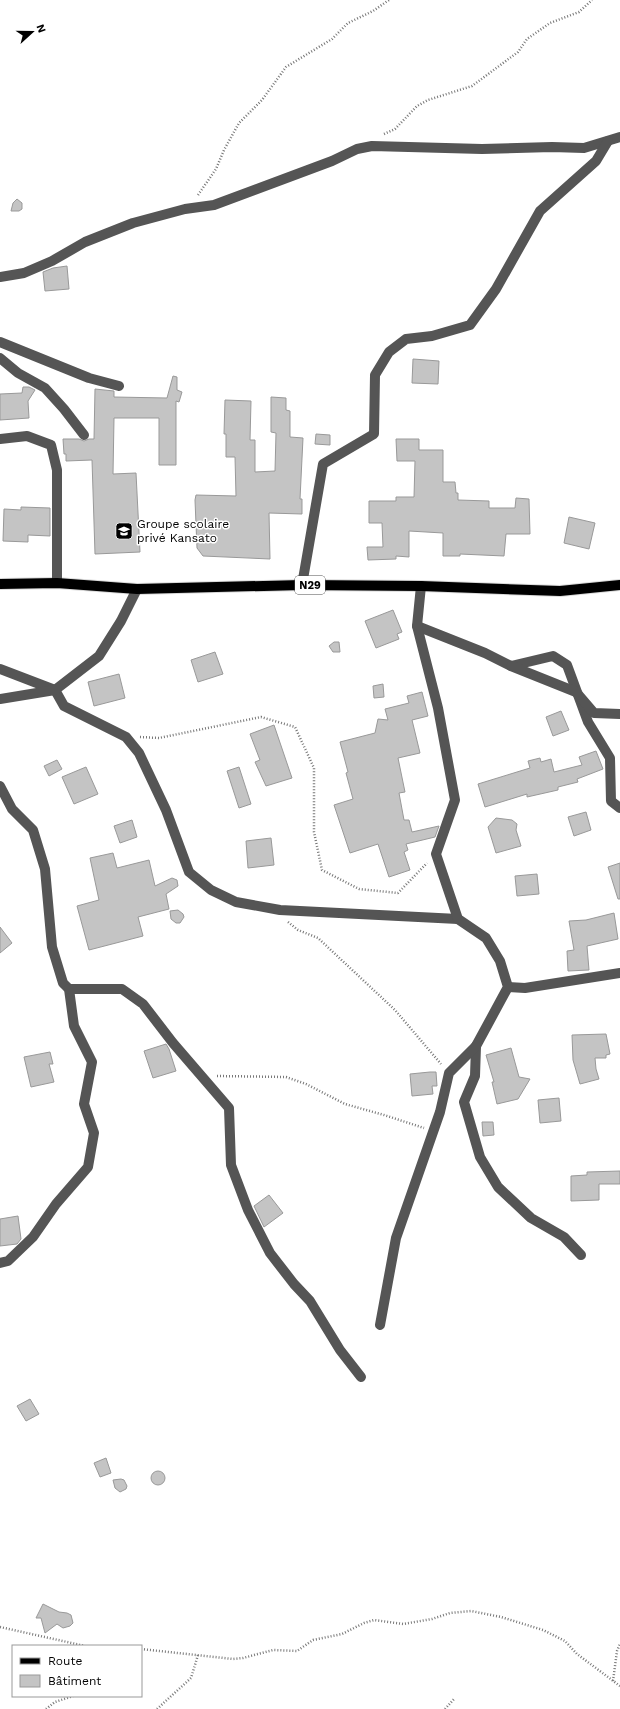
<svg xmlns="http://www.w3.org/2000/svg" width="620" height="1709" viewBox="0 0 620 1709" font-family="'Work Sans',sans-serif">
<rect width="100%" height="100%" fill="#fff"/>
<g fill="#c4c4c4" stroke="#999">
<polygon points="17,199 22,203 22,209 19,211 11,211 13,203"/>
<polygon points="67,266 69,289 45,291 43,272 53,268"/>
<polygon points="413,359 439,361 438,384 412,383"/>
<polygon points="173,376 177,377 177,390 182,392 179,402 176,401 176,465 159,465 159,418 114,418 113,474 136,473 140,552 95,554 92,460 66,461 66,454 64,454 63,439 79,439 84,441 89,439 94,439 95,389 114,391 114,397 167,398"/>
<polygon points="23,387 29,387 35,390 28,401 29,418 0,420 0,394 22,393"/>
<polygon points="271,397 286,398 286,410 290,411 290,437 303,438 300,499 302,499 302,514 269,513 270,559 203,556 197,548 195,500 196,495 236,496 235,457 226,457 226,434 224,434 225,400 251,401 250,440 255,440 255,472 275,471 276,433 271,432"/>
<polygon points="316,434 330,435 330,445 315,444"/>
<polygon points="396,439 419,439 419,450 443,450 443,482 455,482 456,493 458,493 458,500 489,501 489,508 515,508 516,498 529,499 530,534 506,534 504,556 460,554 460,556 443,556 443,533 409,531 409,557 396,556 396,559 368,560 367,547 383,547 382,523 369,523 369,501 396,501 396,497 414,497 415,461 397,461"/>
<polygon points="21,507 50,508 50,536 28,535 28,542 3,541 4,509 21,510"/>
<polygon points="569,517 595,523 589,549 564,543"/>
<polygon points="393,610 402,632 397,634 399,639 376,648 365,621"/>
<polygon points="339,642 340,652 333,652 329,646 334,642"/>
<polygon points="215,652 223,674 198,682 191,660"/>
<polygon points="119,674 125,698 94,706 88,682"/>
<polygon points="383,684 384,697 374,698 373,686"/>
<polygon points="422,692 428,716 412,720 420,753 398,758 405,792 399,793 404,820 409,820 412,832 439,826 435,837 406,844 408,850 404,852 410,870 389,877 378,844 350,853 334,805 353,799 346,773 348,772 340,742 375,733 378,719 388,720 385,709 409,703 407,696"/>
<polygon points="561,711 569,730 553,736 546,717"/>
<polygon points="274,725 292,778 266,786 255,762 260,760 250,734"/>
<polygon points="596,751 603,769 577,779 578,782 558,787 558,790 527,797 527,794 485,807 478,784 530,768 528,761 540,758 541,762 551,759 554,772 582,765 579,757"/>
<polygon points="57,760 62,769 49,776 44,766"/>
<polygon points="86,767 98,794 74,804 62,777"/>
<polygon points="239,767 251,804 239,808 227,771"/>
<polygon points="586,812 591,830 574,836 568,817"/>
<polygon points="496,818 512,820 517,824 516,830 521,846 496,853 488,827"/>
<polygon points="132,820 137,837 120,843 114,826"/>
<polygon points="271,838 274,865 248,868 246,841"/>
<polygon points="113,853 117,868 149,860 155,886 172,878 177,880 178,886 166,894 169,909 138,917 143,936 89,950 77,906 99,900 90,858"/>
<polygon points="620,863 620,899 618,899 608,867"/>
<polygon points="537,874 539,894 517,896 515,876"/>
<polygon points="178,910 183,914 184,917 180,923 176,923 171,919 170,911"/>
<polygon points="614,913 618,939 587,946 589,970 568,971 567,951 574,950 569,921 586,920"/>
<polygon points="0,927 12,943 0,953"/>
<polygon points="606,1034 610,1054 606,1055 606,1058 595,1058 596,1069 599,1079 580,1084 573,1060 572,1035"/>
<polygon points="166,1044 169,1049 176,1071 153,1078 144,1051"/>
<polygon points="511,1048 519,1077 530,1079 518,1099 497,1104 492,1082 494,1082 486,1055"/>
<polygon points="50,1052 53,1064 49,1064 54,1082 31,1087 24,1057"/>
<polygon points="430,1072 436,1072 437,1086 432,1086 433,1094 412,1096 410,1074"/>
<polygon points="559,1098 561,1121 540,1123 538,1100"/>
<polygon points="482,1122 493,1122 494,1135 483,1136"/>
<polygon points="620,1171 620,1184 599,1184 599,1200 571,1201 571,1176 587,1175 587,1172"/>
<polygon points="269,1195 283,1213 264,1227 254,1206"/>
<polygon points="18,1216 21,1239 17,1244 0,1246 0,1219"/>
<polygon points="30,1399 39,1414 26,1421 17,1406"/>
<polygon points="106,1458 111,1473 100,1477 94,1463"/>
<circle cx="158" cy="1478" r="7"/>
<polygon points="121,1479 124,1480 127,1486 126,1489 120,1492 115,1488 113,1480"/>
<polygon points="43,1604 59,1612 67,1613 71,1615 73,1623 70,1626 63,1628 57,1624 45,1633 41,1618 36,1618"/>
</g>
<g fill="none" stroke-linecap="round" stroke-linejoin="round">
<defs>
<polyline id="major" points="0,584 57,583 137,589 302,585 421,586 560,591 620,585"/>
</defs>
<use href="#major" stroke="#dbdbdb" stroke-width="12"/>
<g stroke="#777" stroke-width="2.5" stroke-dasharray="1 2" stroke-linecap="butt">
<polyline points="384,134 395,129 417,106 428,100 472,86 518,52 527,39 550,23 579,12 592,0"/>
<polyline points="198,195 216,169 224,150 239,123 262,100 286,67 332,39 348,23 373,11 389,0"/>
<polyline points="140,737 159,738 261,717 295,727 314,768 314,832 322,870 359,889 398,893 427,863"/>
<polyline points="288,922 298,930 318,938 395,1010 441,1064"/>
<polyline points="217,1076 286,1077 306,1084 345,1104 384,1115 424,1128"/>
<polyline points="0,1627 85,1646"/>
<polyline points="141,1649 233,1659 243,1658 273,1650 297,1651 313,1640 342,1634 364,1623 374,1620 403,1624 432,1619 450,1613 471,1611 501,1617 543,1630 565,1641 577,1654 620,1686"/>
<polyline points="613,1681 617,1651 620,1644"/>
<polyline points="46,1709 55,1702 73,1696"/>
<polyline points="157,1709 191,1678 198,1655"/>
<polyline points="445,1709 454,1699"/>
</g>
<g stroke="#555" stroke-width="10">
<polyline points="0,277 24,273 52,261 85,242 133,223 185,209 214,205 332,161 357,149 372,146 482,149 552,147 584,148 620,137"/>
<polyline points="0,342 89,378 119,386"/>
<polyline points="0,358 18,373 45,388 64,409 84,435"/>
<polyline points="0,439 27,436 51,445 57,470 57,583"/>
<polyline points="302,585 323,464 374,434 375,375 389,352 406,339 432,336 470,325 496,289 540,211 596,161 608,141"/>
<polyline points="417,626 485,653 511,666 553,656 567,665 588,722 610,758 611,801 620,808"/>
<polyline points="511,666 576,692 594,713 620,714"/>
<polyline points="0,669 55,690 64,706 126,737 139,753 166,810 189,872 211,890 236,902 280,910 458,919"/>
<polyline points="0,699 55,690 99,656 121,621 137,589"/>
<polyline points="0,786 12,809 33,830 45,869 52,947 63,983 69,989 74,1026 92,1062 84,1104 94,1133 88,1167 56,1204 33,1237 8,1261 0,1263"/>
<polyline points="508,987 525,988 620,973"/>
<polyline points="69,989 122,989 143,1004 173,1043 229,1108 231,1165 248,1210 270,1253 294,1284 310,1301 340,1350 361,1377"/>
<polyline points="476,1046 475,1076 464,1102 480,1157 498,1187 531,1218 564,1237 581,1255"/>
<polyline points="380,1325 396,1238 440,1112 449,1073 476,1046 508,987 500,961 486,938 458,919 436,854 455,800 438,708 417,626 421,586"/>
</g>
<use href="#major" stroke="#000" stroke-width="10"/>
</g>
<defs>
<symbol id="school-square" viewBox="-11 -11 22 22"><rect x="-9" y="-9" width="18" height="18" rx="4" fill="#000" stroke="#fff"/><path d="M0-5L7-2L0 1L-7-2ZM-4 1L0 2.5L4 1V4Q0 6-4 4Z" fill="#fff"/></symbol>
</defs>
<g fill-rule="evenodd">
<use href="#school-square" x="114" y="521" width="20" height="20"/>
</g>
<g text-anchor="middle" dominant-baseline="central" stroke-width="3" stroke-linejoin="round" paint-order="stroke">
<rect fill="#fff" stroke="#4c4c4c" stroke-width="1" x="295" y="576" width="30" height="18" rx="3"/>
<g font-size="11" font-weight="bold" fill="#000">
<text x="310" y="585">N29</text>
</g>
<g font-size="12" fill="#000" stroke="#fff" text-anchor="start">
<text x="137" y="524">Groupe scolaire<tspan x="137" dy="14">privé Kansato</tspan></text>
</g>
</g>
<rect x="12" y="1645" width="130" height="52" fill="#ffffff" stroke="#999999"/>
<rect x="20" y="1658" width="20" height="6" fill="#000000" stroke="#999999"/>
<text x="48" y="1665" font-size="12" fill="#000000">Route</text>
<rect x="20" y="1675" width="20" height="12" fill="#c4c4c4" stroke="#999999"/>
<text x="48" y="1685" font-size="12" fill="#000000">Bâtiment</text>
<g transform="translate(32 32) rotate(69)" stroke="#ffffff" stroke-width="3" paint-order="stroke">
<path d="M0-3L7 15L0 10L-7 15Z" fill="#000000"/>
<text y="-6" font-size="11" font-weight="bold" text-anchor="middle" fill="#000000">N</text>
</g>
</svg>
